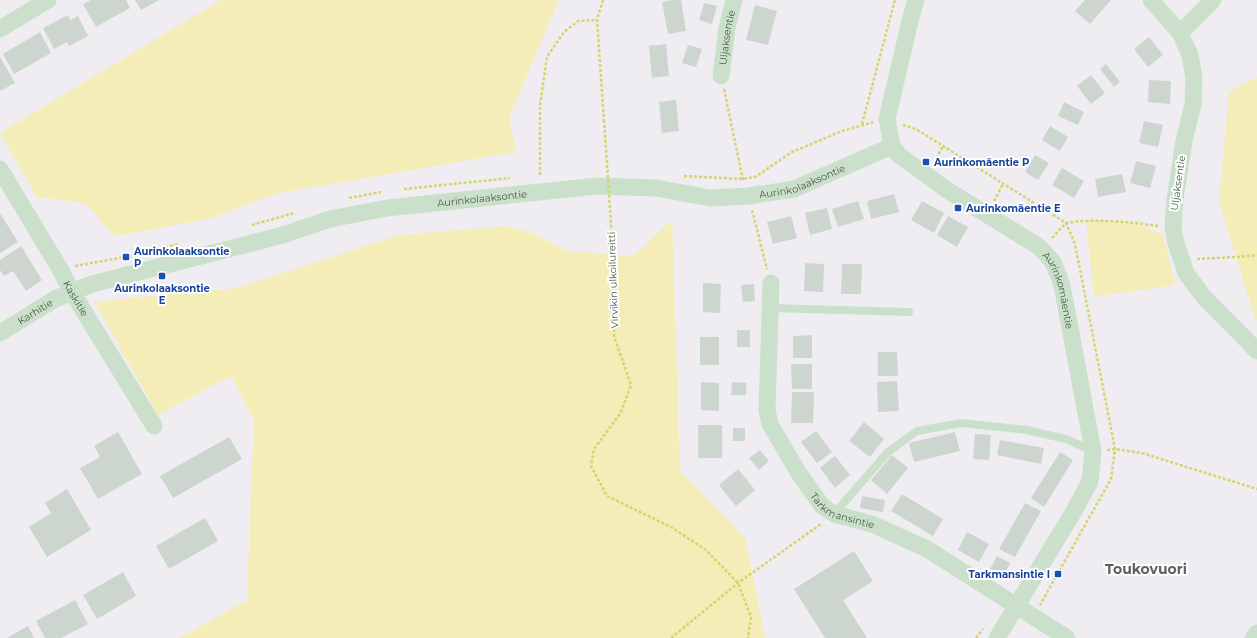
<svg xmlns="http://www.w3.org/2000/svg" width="1257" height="638" viewBox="0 0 1257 638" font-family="Montserrat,sans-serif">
<rect width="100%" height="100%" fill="#efedf1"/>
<g fill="#f4edb7">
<polygon points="221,0 559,0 509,117 516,152 274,194 209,219 114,236 85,203 37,197 0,133"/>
<polygon points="1257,77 1257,320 1255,319 1219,201 1229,92"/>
<polygon points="672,220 680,471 745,538 765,638 180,638 247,600 254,421 231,376 158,415 94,302 237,288 400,235 505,226 532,233 568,251 633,256"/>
<polygon points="1086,220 1132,222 1163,235 1175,285 1094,297"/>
</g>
<g fill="#ccd6ce">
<polygon points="91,0 126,0 130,8 96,27 83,4"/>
<polygon points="135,0 159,0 141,10"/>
<polygon points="672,0 681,0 686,31 668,34 662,2"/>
<polygon points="1085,0 1111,0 1090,24 1075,11"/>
<polygon points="704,3 717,6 712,24 699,20"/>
<polygon points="755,5 777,11 768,45 746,40"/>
<polygon points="68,15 70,20 78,16 88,36 69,46 67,42 54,49 43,28"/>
<polygon points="40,32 51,53 14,74 3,54"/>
<polygon points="1149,37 1163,55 1148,67 1134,49"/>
<polygon points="666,44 669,76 652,78 649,46"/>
<polygon points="688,45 702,49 696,67 682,63"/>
<polygon points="0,57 15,83 0,91"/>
<polygon points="1106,64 1120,82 1114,87 1100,69"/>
<polygon points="1091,75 1105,93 1091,104 1077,86"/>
<polygon points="1149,80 1171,81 1170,104 1148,102"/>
<polygon points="676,100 679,131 662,133 659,102"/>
<polygon points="1064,102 1084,112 1078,125 1058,116"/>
<polygon points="1144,121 1163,125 1158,147 1139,143"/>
<polygon points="1050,126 1068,137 1060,151 1042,140"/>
<polygon points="1035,155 1049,163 1038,180 1025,172"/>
<polygon points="1136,161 1156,166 1150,188 1130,183"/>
<polygon points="1062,168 1084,181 1074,198 1052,185"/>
<polygon points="1122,174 1126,192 1098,197 1095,179"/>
<polygon points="894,194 899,212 871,219 867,201"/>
<polygon points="858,201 864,219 838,227 832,209"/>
<polygon points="922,201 944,213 934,233 911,220"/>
<polygon points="827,208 832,229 810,235 805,213"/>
<polygon points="0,213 18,242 0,253"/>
<polygon points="791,216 797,238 773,244 767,222"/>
<polygon points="948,216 968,227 957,247 937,235"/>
<polygon points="21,246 42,280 26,291 13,271 4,276 0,270 0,260"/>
<polygon points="805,263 824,264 823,292 804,291"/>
<polygon points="842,264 862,264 861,294 841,294"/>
<polygon points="703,283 721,284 720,313 703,312"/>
<polygon points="754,284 755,301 743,302 741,285"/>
<rect x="737" y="330" width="13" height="17"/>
<polygon points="812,335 812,358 793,358 793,336"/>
<rect x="700" y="337" width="19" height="28"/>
<polygon points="878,352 897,352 898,376 878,376"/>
<polygon points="791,364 812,364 812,389 792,389"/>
<polygon points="897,381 899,411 878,412 877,382"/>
<polygon points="701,382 719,383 719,411 701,410"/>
<polygon points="732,382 746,383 746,395 731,395"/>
<polygon points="792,392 814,392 813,423 791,423"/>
<polygon points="864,422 884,439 870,457 849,441"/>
<rect x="698" y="425" width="24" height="33"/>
<rect x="733" y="428" width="12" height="13"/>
<polygon points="816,431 832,452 817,463 801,442"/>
<polygon points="118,432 142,474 98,499 80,468 100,457 94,446"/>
<polygon points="955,432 960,451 914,462 909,443"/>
<polygon points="975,434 991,435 989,460 973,459"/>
<polygon points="229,437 242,459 173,498 160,476"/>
<polygon points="1000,440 1044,448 1041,464 997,455"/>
<polygon points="760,450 769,461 759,470 749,458"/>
<polygon points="1060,452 1073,460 1044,507 1031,498"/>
<polygon points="892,455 908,468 887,494 871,480"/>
<polygon points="835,456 850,475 835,488 820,468"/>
<polygon points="738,469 755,490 736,506 719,485"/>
<polygon points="67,489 91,530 47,557 29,527 51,513 45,503"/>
<polygon points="902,494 943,519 933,536 891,511"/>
<polygon points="862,496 885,500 883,512 860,508"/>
<polygon points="1025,503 1041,511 1015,557 999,549"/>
<polygon points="205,518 218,541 169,569 156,546"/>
<polygon points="967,532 989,544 979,562 958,550"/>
<polygon points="854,551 873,581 843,600 867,638 825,638 794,589"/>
<polygon points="997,556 1010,563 1004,576 990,569"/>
<polygon points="123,572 136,596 97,619 83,595"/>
<polygon points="75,600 88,624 61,638 45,638 36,621"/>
<polygon points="28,626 34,638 7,638"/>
</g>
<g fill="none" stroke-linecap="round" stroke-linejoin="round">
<g stroke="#d4d56b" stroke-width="2.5" stroke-dasharray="3 2" stroke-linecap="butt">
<polyline points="603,0 597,20 604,120"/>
<polyline points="724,89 743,180"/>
<polyline points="862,124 895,0"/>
<polyline points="903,125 916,129 1066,223 1075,244 1115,449 1111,479 1040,605"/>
<polyline points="934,163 943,146"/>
<polyline points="540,175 540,105 547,57 564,32 578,21 597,20"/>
<polyline points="684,176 743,179 755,177 792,152 842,131 874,122"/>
<polyline points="404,189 510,178"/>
<polyline points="349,198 381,192"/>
<polyline points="994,201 1003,184"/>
<polyline points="752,210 767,269"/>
<polyline points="252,225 294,213"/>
<path d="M1052,238L1066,223C1097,218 1128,222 1159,226"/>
<polyline points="136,255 178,244"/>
<polyline points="1197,259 1237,257 1257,255"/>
<polyline points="75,266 136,255"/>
<polyline points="614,269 614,336 631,385 620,414 594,449 591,466 607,496 671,527 706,550 738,583 751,617 748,638"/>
<polyline points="1107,450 1115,449 1142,453 1257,489"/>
<polyline points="671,638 738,583 821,524"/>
<polyline points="976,638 983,629"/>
</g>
<g stroke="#cbe0ca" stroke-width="8">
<polyline points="770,308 909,312"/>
<polyline points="834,514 888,452 917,431 962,423 1027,430 1066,439 1093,451"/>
</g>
<g stroke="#cbe0ca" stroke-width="17">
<path id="s1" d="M916,0L911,17L887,119L892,146L899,155L947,190L1038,246L1053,262L1062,285L1093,451L1090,481L1074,511L997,638"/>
<polyline points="1151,0 1180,33 1190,55 1194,78 1193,104 1184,141 1175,199 1173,227 1176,243 1186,273 1203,296 1257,351"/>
<polyline points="0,29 48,0"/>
<polyline points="1180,33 1213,0"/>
<path id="s2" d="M721,76L727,28L734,0"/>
<path id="s3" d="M0,169L60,269L72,292L154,426"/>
<path id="s4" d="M771,283L767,410L770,424L798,472L822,506L834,514L872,524L927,549L1067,638"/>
<path id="s5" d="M0,333L55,299L92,284L283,235L330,219L387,208L597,186L656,188L710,198L749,196L794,189L892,146"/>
<polyline points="1253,638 1257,633"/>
</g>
<polyline stroke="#d4d56b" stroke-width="2.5" stroke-dasharray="3 2" stroke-linecap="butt" points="604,120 614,269"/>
</g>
<g fill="#1a4fb4" stroke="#fff" stroke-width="1.5">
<rect x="922" y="158" width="8" height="8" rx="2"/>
<rect x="954" y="204" width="8" height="8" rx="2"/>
<rect x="122" y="253" width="8" height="8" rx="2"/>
<rect x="158" y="272" width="8" height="8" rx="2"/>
<rect x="1054" y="570" width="8" height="8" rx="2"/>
</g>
<g text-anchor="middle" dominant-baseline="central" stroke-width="4" stroke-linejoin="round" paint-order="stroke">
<g font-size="10" fill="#455d44" stroke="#fff">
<text stroke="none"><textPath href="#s2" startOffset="39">Uljaksentie</textPath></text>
<text stroke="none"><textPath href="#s5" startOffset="829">Aurinkolaaksontie</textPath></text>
<text transform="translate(1178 183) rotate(-82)">Uljaksentie</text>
<text stroke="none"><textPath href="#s5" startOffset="505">Aurinkolaaksontie</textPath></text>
<text transform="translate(613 280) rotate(-92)">Virvikin ulkoilureitti</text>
<text stroke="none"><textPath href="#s1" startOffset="378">Aurinkomäentie</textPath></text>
<text stroke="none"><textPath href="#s3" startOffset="150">Kaskitie</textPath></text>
<text stroke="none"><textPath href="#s5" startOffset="41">Karhitie</textPath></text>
<text stroke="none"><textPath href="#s4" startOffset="259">Tarkmansintie</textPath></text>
</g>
<g font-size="10" font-weight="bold" fill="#164399" stroke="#fff" text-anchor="start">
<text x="934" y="162">Aurinkomäentie P</text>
<text x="966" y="208">Aurinkomäentie E</text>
<text x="134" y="251">Aurinkolaaksontie<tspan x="134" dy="12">P</tspan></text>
<text x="162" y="288" text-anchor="middle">Aurinkolaaksontie<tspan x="162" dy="12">E</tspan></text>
<text x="1050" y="574" text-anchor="end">Tarkmansintie I</text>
</g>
<g font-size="14" font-weight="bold" fill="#5a645a" stroke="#fff">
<text x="1146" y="569">Toukovuori</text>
</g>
</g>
</svg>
